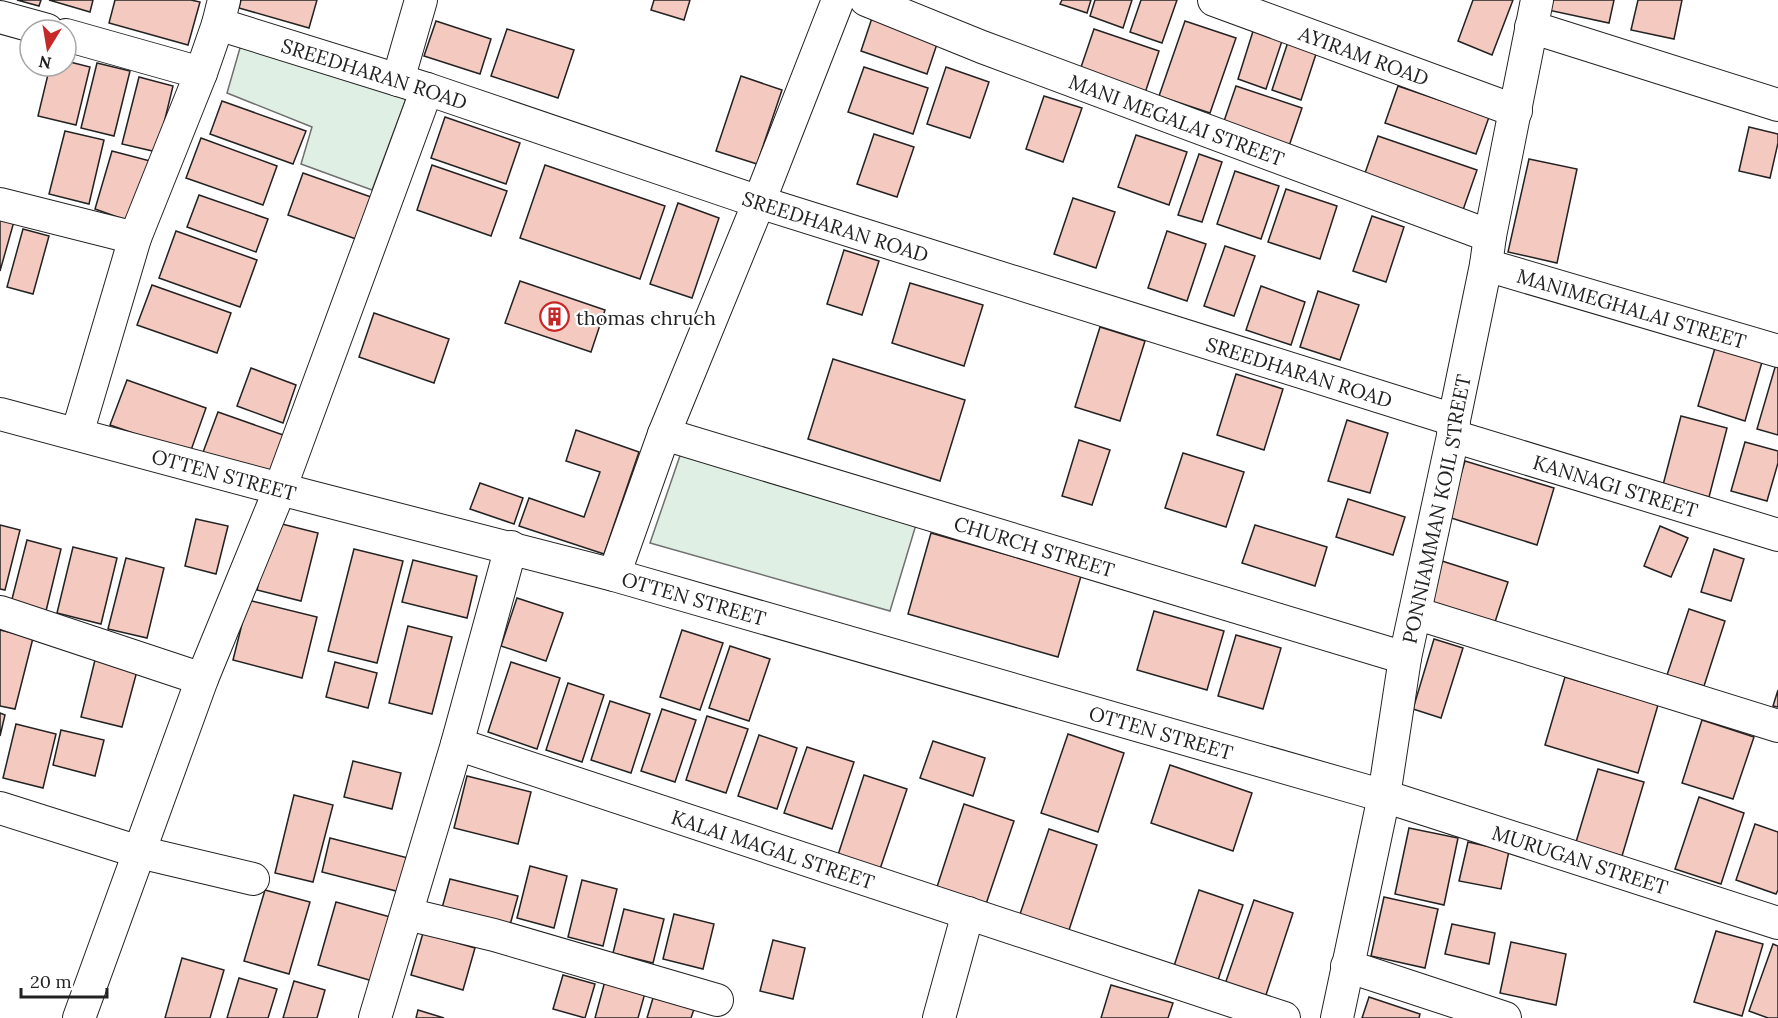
<svg xmlns="http://www.w3.org/2000/svg" width="1778" height="1018" viewBox="0 0 1778 1018" font-family="Lora,serif">
<rect width="100%" height="100%" fill="#fff"/>
<g fill="#e0efe3" stroke="#6f6f6f" stroke-width="1.5">
<polygon points="242,41 407,96 372,190 301,164 312,127 227,93"/>
<polygon points="683,447 918,518 890,611 650,543"/>
</g>
<g fill="#f3c9c0" stroke="#222" stroke-width="1.5">
<polygon points="17,0 41,0 39,6"/>
<polygon points="49,0 93,0 90,12"/>
<polygon points="115,0 191,0 200,2 188,45 109,23"/>
<polygon points="241,0 317,0 309,28 239,8"/>
<polygon points="654,0 690,0 684,20 651,10"/>
<polygon points="1062,0 1091,0 1087,13 1060,4"/>
<polygon points="1095,0 1132,0 1123,28 1090,16"/>
<polygon points="1141,0 1177,0 1162,43 1130,32"/>
<polygon points="1473,0 1513,0 1492,55 1458,41"/>
<polygon points="1550,0 1614,0 1609,23 1548,10"/>
<polygon points="1638,0 1682,0 1674,39 1631,30"/>
<polygon points="874,12 940,35 927,74 861,51"/>
<polygon points="436,21 491,39 480,74 424,56"/>
<polygon points="1185,21 1236,38 1210,113 1159,96"/>
<polygon points="1254,28 1283,38 1266,89 1238,79"/>
<polygon points="507,29 574,50 558,98 491,76"/>
<polygon points="1094,29 1159,51 1143,99 1078,76"/>
<polygon points="1289,39 1318,48 1301,100 1272,90"/>
<polygon points="66,61 90,67 76,125 38,116 50,66 66,66"/>
<polygon points="97,63 130,71 114,136 81,128"/>
<polygon points="864,67 928,88 913,134 848,112"/>
<polygon points="946,67 989,82 970,138 927,124"/>
<polygon points="741,76 782,90 757,164 716,151"/>
<polygon points="139,77 173,86 157,152 122,144"/>
<polygon points="1236,86 1302,108 1288,149 1222,127"/>
<polygon points="1398,86 1489,117 1476,154 1385,123"/>
<polygon points="1044,96 1082,108 1063,162 1026,149"/>
<polygon points="222,101 306,131 293,164 210,134"/>
<polygon points="445,117 520,143 506,184 431,158"/>
<polygon points="1749,127 1778,134 1778,143 1770,178 1739,171"/>
<polygon points="65,131 104,140 89,204 49,194"/>
<polygon points="874,134 914,147 897,197 857,184"/>
<polygon points="1136,135 1187,152 1169,205 1118,187"/>
<polygon points="1378,136 1477,170 1463,210 1364,176"/>
<polygon points="201,138 277,166 263,205 186,178"/>
<polygon points="112,151 154,162 134,223 95,209"/>
<polygon points="1199,154 1222,162 1202,222 1178,215"/>
<polygon points="1529,159 1577,169 1557,263 1508,252"/>
<polygon points="432,165 507,191 491,236 417,210"/>
<polygon points="545,165 665,206 640,279 520,238"/>
<polygon points="1235,171 1279,186 1261,239 1217,224"/>
<polygon points="303,173 371,197 356,239 288,215"/>
<polygon points="1286,189 1337,206 1320,259 1268,242"/>
<polygon points="199,195 268,219 256,252 187,227"/>
<polygon points="1073,198 1115,212 1096,268 1054,254"/>
<polygon points="678,203 719,218 692,298 650,284"/>
<polygon points="0,214 15,218 0,271"/>
<polygon points="1372,216 1404,227 1386,282 1353,271"/>
<polygon points="23,229 49,236 33,294 7,287"/>
<polygon points="176,231 257,260 240,307 159,278"/>
<polygon points="1167,231 1206,244 1187,301 1148,288"/>
<polygon points="1225,246 1255,256 1234,316 1204,306"/>
<polygon points="844,250 879,261 862,315 827,304"/>
<polygon points="520,281 605,310 591,352 505,323"/>
<polygon points="910,283 983,305 964,366 892,343"/>
<polygon points="152,285 231,313 217,353 137,325"/>
<polygon points="1261,286 1305,302 1291,345 1246,330"/>
<polygon points="1318,291 1359,305 1340,360 1300,347"/>
<polygon points="374,313 449,339 434,383 359,357"/>
<polygon points="1100,327 1145,341 1120,421 1075,407"/>
<polygon points="1715,348 1762,362 1745,421 1698,406"/>
<polygon points="833,359 965,400 940,481 808,439"/>
<polygon points="1776,364 1778,365 1778,435 1757,429"/>
<polygon points="251,368 296,385 283,423 237,406"/>
<polygon points="1236,374 1283,389 1264,450 1217,435"/>
<polygon points="127,380 206,408 190,453 110,425"/>
<polygon points="218,412 286,436 270,480 202,455"/>
<polygon points="1681,416 1727,428 1709,497 1663,485"/>
<polygon points="1347,420 1388,433 1370,493 1328,481"/>
<polygon points="576,430 639,452 604,554 519,526 529,498 584,517 600,472 566,461"/>
<polygon points="1079,440 1110,450 1092,505 1062,496"/>
<polygon points="1745,442 1778,451 1778,463 1767,501 1731,491"/>
<polygon points="1183,453 1244,472 1226,527 1165,508"/>
<polygon points="1465,461 1554,488 1537,545 1448,517"/>
<polygon points="480,483 523,498 514,524 470,509"/>
<polygon points="1348,499 1405,517 1393,555 1336,537"/>
<polygon points="196,519 228,526 216,574 185,566"/>
<polygon points="274,522 318,533 301,601 257,590"/>
<polygon points="0,525 20,530 5,590 0,589"/>
<polygon points="1255,525 1327,547 1315,586 1242,563"/>
<polygon points="1660,526 1688,538 1671,577 1644,566"/>
<polygon points="931,533 1081,576 1058,657 908,614"/>
<polygon points="27,540 61,549 46,611 11,603"/>
<polygon points="73,547 117,558 101,624 57,613"/>
<polygon points="354,549 403,561 377,663 328,651"/>
<polygon points="1714,549 1744,559 1731,601 1701,592"/>
<polygon points="126,558 164,568 147,638 108,629"/>
<polygon points="413,560 477,576 467,618 402,602"/>
<polygon points="1442,561 1508,582 1495,622 1429,601"/>
<polygon points="517,598 563,613 546,661 501,646"/>
<polygon points="248,600 317,617 302,678 233,660"/>
<polygon points="1689,609 1725,621 1704,686 1667,675"/>
<polygon points="1154,611 1224,631 1207,690 1137,670"/>
<polygon points="408,626 452,637 432,714 389,703"/>
<polygon points="0,630 33,638 15,709 0,706"/>
<polygon points="682,630 723,643 700,710 660,697"/>
<polygon points="1236,635 1281,648 1263,709 1218,696"/>
<polygon points="1434,639 1463,648 1441,718 1413,709"/>
<polygon points="730,646 770,659 749,721 709,708"/>
<polygon points="95,660 137,671 122,727 81,717"/>
<polygon points="335,662 377,673 368,708 326,697"/>
<polygon points="511,662 560,678 537,749 488,732"/>
<polygon points="1565,677 1658,705 1638,773 1545,745"/>
<polygon points="568,683 604,695 582,762 546,750"/>
<polygon points="1778,690 1778,707 1773,706"/>
<polygon points="610,701 650,714 631,773 591,760"/>
<polygon points="662,709 696,720 675,782 641,771"/>
<polygon points="0,713 5,715 0,736"/>
<polygon points="707,716 748,729 726,793 686,780"/>
<polygon points="1702,720 1754,737 1733,799 1682,783"/>
<polygon points="16,724 56,734 43,788 3,778"/>
<polygon points="61,730 104,740 95,776 53,765"/>
<polygon points="1068,734 1124,753 1098,832 1041,813"/>
<polygon points="759,735 797,748 777,809 738,796"/>
<polygon points="933,741 985,758 973,796 920,778"/>
<polygon points="807,747 854,762 832,829 784,813"/>
<polygon points="353,761 401,773 392,809 344,797"/>
<polygon points="1170,765 1252,793 1233,851 1151,823"/>
<polygon points="1598,769 1644,782 1622,856 1576,842"/>
<polygon points="864,775 907,789 879,872 837,858"/>
<polygon points="467,776 531,792 518,844 454,828"/>
<polygon points="294,795 333,805 313,882 275,873"/>
<polygon points="1699,797 1744,813 1721,884 1675,869"/>
<polygon points="964,804 1014,821 985,907 936,890"/>
<polygon points="1755,824 1778,832 1778,890 1776,894 1736,880"/>
<polygon points="1409,828 1458,838 1444,905 1395,894"/>
<polygon points="1049,829 1097,845 1068,933 1019,917"/>
<polygon points="330,838 408,858 400,892 322,872"/>
<polygon points="1468,842 1509,851 1501,889 1459,881"/>
<polygon points="530,866 567,876 554,928 517,918"/>
<polygon points="450,879 518,896 510,925 442,908"/>
<polygon points="582,880 617,889 603,946 568,937"/>
<polygon points="265,890 310,902 289,974 244,961"/>
<polygon points="1199,890 1243,905 1217,983 1173,969"/>
<polygon points="1384,897 1438,909 1425,968 1371,956"/>
<polygon points="1254,900 1293,913 1264,1001 1224,987"/>
<polygon points="336,902 394,918 376,982 318,965"/>
<polygon points="624,909 664,919 653,963 613,953"/>
<polygon points="674,914 714,924 703,969 663,959"/>
<polygon points="1452,924 1495,933 1489,964 1445,954"/>
<polygon points="1716,931 1763,944 1742,1016 1694,1002"/>
<polygon points="423,933 475,948 463,990 411,975"/>
<polygon points="773,940 805,948 793,999 760,991"/>
<polygon points="1511,942 1566,954 1556,1005 1500,993"/>
<polygon points="1773,944 1778,946 1778,1018 1768,1018 1749,1011"/>
<polygon points="182,958 224,970 210,1018 165,1018"/>
<polygon points="563,975 595,984 585,1018 553,1009"/>
<polygon points="239,978 277,989 268,1018 227,1018"/>
<polygon points="294,981 325,990 317,1018 283,1018"/>
<polygon points="605,981 645,993 638,1018 595,1018"/>
<polygon points="1111,985 1173,1003 1168,1018 1101,1018"/>
<polygon points="1369,997 1420,1014 1419,1018 1362,1018"/>
<polygon points="653,998 694,1009 691,1018 647,1018"/>
<polygon points="418,1010 444,1018 416,1018"/>
</g>
<g fill="none" stroke-linecap="round" stroke-linejoin="round">
<defs>
<g id="minor">
<path id="s1" d="M866,0L982,47L1490,236"/>
<path id="s2" d="M1214,0L1516,111"/>
<polyline points="0,17 47,30"/>
<path id="s3" d="M218,24L427,89L759,202L1454,420"/>
<polyline points="1531,27 1778,105"/>
<polyline points="66,35 201,73"/>
<polyline points="398,80 421,0"/>
<polyline points="0,204 135,238 201,73 218,24 224,0"/>
<path id="s4" d="M1486,265L1778,351"/>
<path id="s5" d="M0,414L280,489L614,575L1384,796L1778,923"/>
<polyline points="77,434 135,238"/>
<path id="s6" d="M664,434L1405,658"/>
<path id="s7" d="M1453,436L1778,535"/>
<polyline points="614,575 664,434 759,202 838,0"/>
<polyline points="0,612 202,679"/>
<polyline points="1415,613 1778,726"/>
<path id="s8" d="M457,744L1284,1018"/>
<polyline points="0,808 139,852 253,879"/>
<polyline points="407,914 494,935 717,1000"/>
<polyline points="1347,966 1505,1018"/>
<polyline points="79,1018 202,679 280,489 427,89"/>
<polyline points="375,1018 457,744 511,547"/>
<polyline points="939,1018 968,913"/>
<path id="s9" d="M1337,1018L1384,796L1405,658L1453,436L1454,420L1486,265L1490,236L1537,0"/>
</g>
</defs>
<use href="#minor" stroke="#222" stroke-width="34"/>
<use href="#minor" stroke="#fff" stroke-width="32"/>
</g>
<defs>
<symbol id="building-ring" viewBox="-11 -11 22 22"><circle r="9.5" fill="#fff" stroke="#c62828" stroke-width="1.5"/><path d="M-4-6H4V6H1V3H-1V6H-4ZM-2.5-4.3h1.7v1.8h-1.7ZM.8-4.3h1.7v1.8H.8ZM-2.5-1h1.7V.8h-1.7ZM.8-1h1.7V.8H.8Z" fill="#c62828"/></symbol>
</defs>
<g fill-rule="evenodd">
<use href="#building-ring" x="538" y="300" width="33" height="33"/>
</g>
<g text-anchor="middle" dominant-baseline="central" stroke-width="4.5" stroke-linejoin="round" paint-order="stroke">
<g font-size="20" fill="#222" stroke="#fff">
<text stroke="none"><textPath href="#s2" startOffset="160">AYIRAM ROAD</textPath></text>
<text stroke="none"><textPath href="#s3" startOffset="164">SREEDHARAN ROAD</textPath></text>
<text stroke="none"><textPath href="#s1" startOffset="333">MANI MEGALAI STREET</textPath></text>
<text stroke="none"><textPath href="#s3" startOffset="650">SREEDHARAN ROAD</textPath></text>
<text stroke="none"><textPath href="#s4" startOffset="152">MANIMEGHALAI STREET</textPath></text>
<text stroke="none"><textPath href="#s3" startOffset="1136">SREEDHARAN ROAD</textPath></text>
<text stroke="none"><textPath href="#s5" startOffset="232">OTTEN STREET</textPath></text>
<text stroke="none"><textPath href="#s7" startOffset="170">KANNAGI STREET</textPath></text>
<text stroke="none"><textPath href="#s9" startOffset="519">PONNIAMMAN KOIL STREET</textPath></text>
<text stroke="none"><textPath href="#s6" startOffset="387">CHURCH STREET</textPath></text>
<text stroke="none"><textPath href="#s5" startOffset="718">OTTEN STREET</textPath></text>
<text stroke="none"><textPath href="#s5" startOffset="1204">OTTEN STREET</textPath></text>
<text stroke="none"><textPath href="#s8" startOffset="333">KALAI MAGAL STREET</textPath></text>
<text stroke="none"><textPath href="#s5" startOffset="1642">MURUGAN STREET</textPath></text>
</g>
<g font-size="20" fill="#222" stroke="#fff" text-anchor="start">
<text x="576" y="317">thomas chruch</text>
</g>
</g>
<g transform="translate(48 48) rotate(191)"><circle r="28" fill="#ffffff" stroke="#a7a7a7" stroke-width="1.5"/>
<path d="M0-4.5L10 22L0 15L-10 22Z" fill="#c62828"/>
<text y="-9" font-size="16" font-weight="bold" text-anchor="middle" fill="#222222">N</text>
</g>
<path d="M21 988v9h86v-9" fill="none" stroke="#222222" stroke-width="3"/>
<text x="30" y="988" font-size="18" fill="#222222" stroke="#ffffff" stroke-width="4.5" paint-order="stroke">20 m</text>
</svg>
